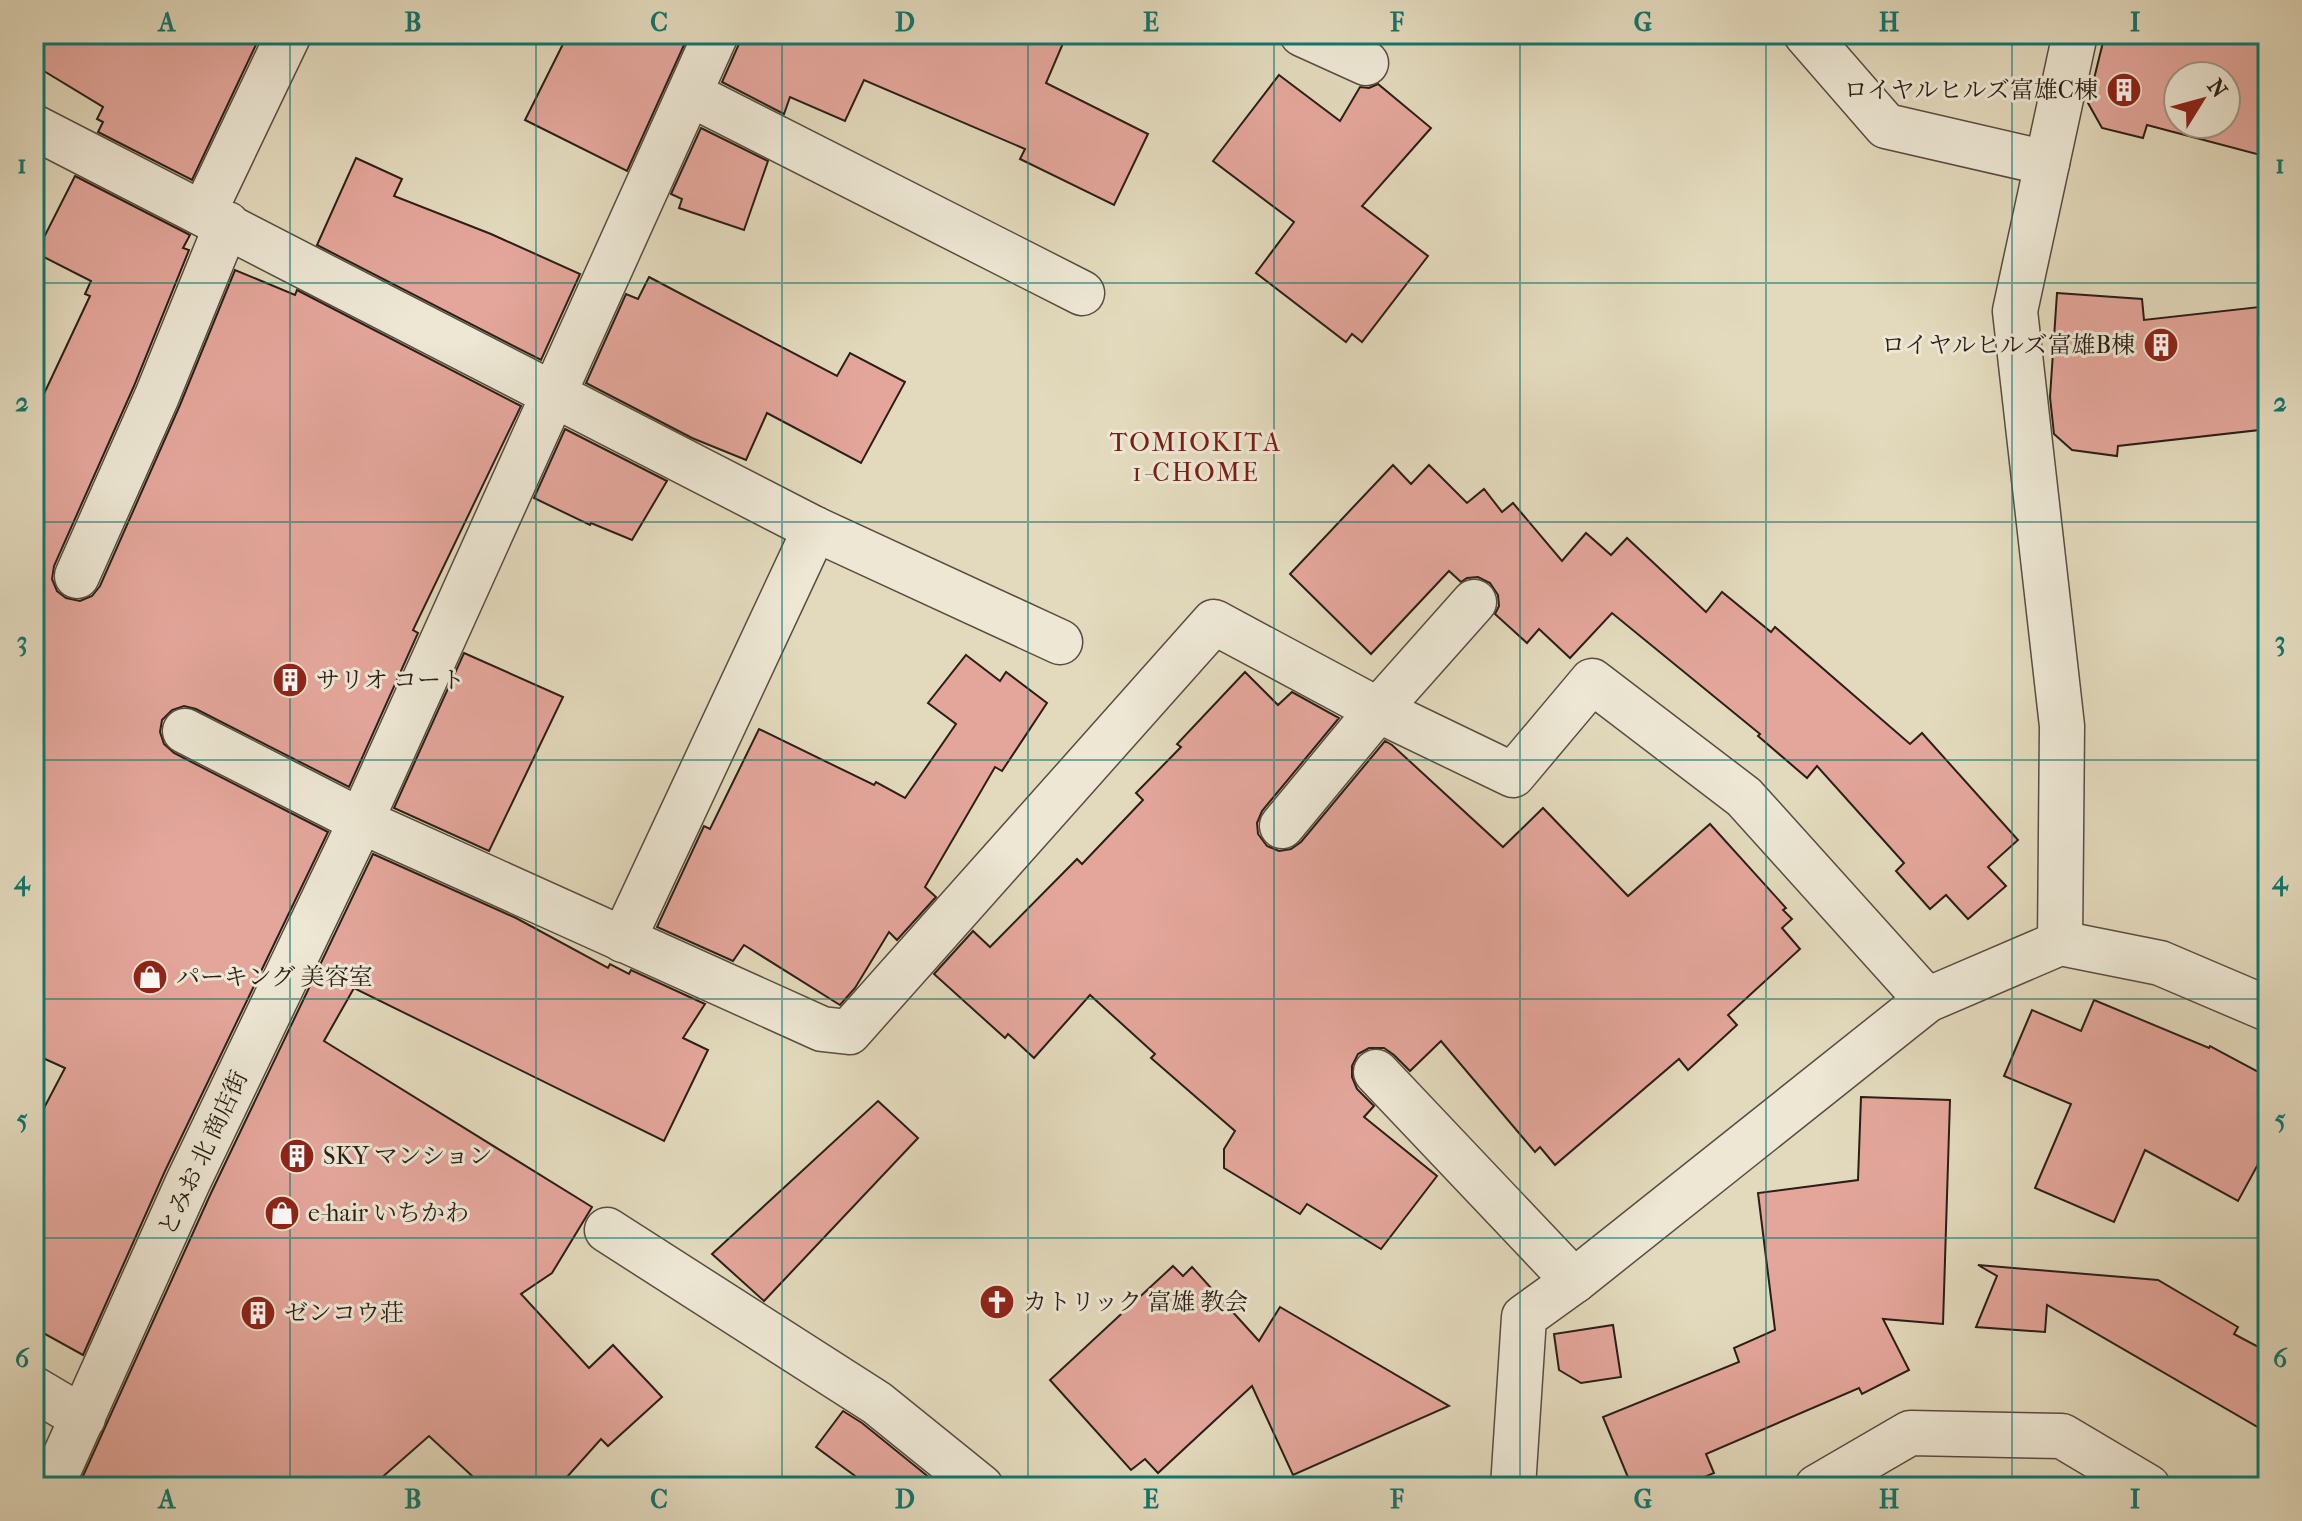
<svg xmlns="http://www.w3.org/2000/svg" width="2302" height="1521" viewBox="0 0 2302 1521" font-family="'IM FELL French Canon','Noto Serif JP',serif">
<rect width="100%" height="100%" fill="#e3dabd"/>
<filter id="stains"><feTurbulence type="fractalNoise" baseFrequency=".0025" numOctaves="4"/><feColorMatrix values="0 0 0 0 .2 0 0 0 0 .09 0 0 0 0 .02 0 0 0 .5 -.17"/></filter>
<radialGradient id="worn" r=".72"><stop offset=".6" stop-color="#630" stop-opacity="0"/><stop offset="1" stop-color="#630" stop-opacity=".3"/></radialGradient>
<g fill="#e4a69b" stroke="#2a1e16" stroke-width="2" fill-rule="evenodd">
<polygon points="34,34 261,34 192,180 98,132 103,122 97,119 103,107 34,65"/>
<polygon points="568,34 689,34 627,171 525,120"/>
<polygon points="741,34 1067,34 1046,83 1148,134 1114,205 1020,159 1025,149 864,80 845,121 790,97 784,114 722,82 739,44"/>
<path d="M2105,34H2268V157L2147,125L2143,138L2102,128L2088,103ZM2178,76H2226V124H2178Z"/>
<polygon points="1279,75 1340,121 1360,87 1369,88 1378,84 1431,128 1362,206 1428,256 1362,342 1352,334 1346,342 1256,273 1294,222 1213,161"/>
<polygon points="701,128 768,161 744,230 679,208 682,199 671,194"/>
<polygon points="356,158 402,179 394,196 491,234 580,274 541,360 317,245"/>
<polygon points="75,176 190,235 183,248 189,250 134,386 54,566 52,579 57,591 66,598 80,601 92,596 100,586 180,405 235,270 295,295 297,290 521,406 413,630 418,633 349,787 196,709 184,706 172,710 162,720 160,732 164,744 174,753 328,832 165,1171 83,1355 34,1328 34,1127 65,1068 34,1054 34,415 90,296 85,294 91,281 36,253"/>
<polygon points="649,277 837,376 850,353 905,382 861,463 767,413 746,460 692,438 586,383 626,294 638,299"/>
<polygon points="2057,293 2142,299 2144,320 2268,306 2268,429 2118,446 2117,456 2072,450 2054,434 2050,397"/>
<polygon points="565,429 667,481 632,540 591,523 590,525 534,498"/>
<polygon points="1393,465 1411,484 1429,465 1467,503 1484,489 1502,512 1513,503 1562,561 1586,533 1611,555 1627,538 1706,612 1722,592 1771,632 1775,627 1910,744 1922,733 2018,840 1988,867 2006,886 1968,919 1946,895 1930,909 1896,871 1904,863 1817,766 1807,778 1758,736 1760,734 1612,613 1570,658 1539,629 1527,643 1495,614 1499,606 1498,595 1490,583 1478,577 1467,578 1461,582 1449,571 1371,654 1290,574"/>
<polygon points="464,653 563,697 489,851 394,808"/>
<polygon points="966,655 1000,681 1006,672 1047,703 1002,771 995,767 925,887 936,897 897,940 889,932 855,988 840,1005 744,945 733,961 657,927 704,826 710,829 759,729 874,785 876,782 905,798 956,724 928,703"/>
<polygon points="1245,672 1278,705 1292,692 1339,718 1262,811 1257,823 1258,834 1267,846 1279,851 1291,849 1301,842 1385,741 1392,745 1503,847 1543,808 1628,896 1710,824 1786,908 1783,910 1792,919 1782,928 1800,949 1728,1015 1737,1025 1688,1070 1679,1059 1555,1165 1540,1147 1535,1152 1441,1041 1410,1071 1394,1055 1384,1048 1369,1048 1358,1054 1352,1066 1352,1077 1357,1089 1374,1106 1364,1117 1437,1176 1381,1249 1307,1204 1300,1214 1224,1168 1224,1149 1235,1131 1151,1058 1155,1054 1090,995 1034,1058 1008,1034 1005,1038 934,974 973,931 990,947 1077,859 1082,864 1143,800 1136,793 1181,747 1177,744"/>
<polygon points="373,854 516,918 608,968 610,964 629,974 631,970 705,1004 683,1038 708,1050 664,1141 354,988 324,1041 592,1207 552,1273 521,1294 589,1368 613,1345 662,1397 608,1446 601,1439 558,1487 484,1487 429,1436 371,1487 78,1487 211,1193"/>
<polygon points="2094,1000 2209,1048 2210,1046 2268,1077 2268,1146 2238,1201 2145,1150 2114,1222 2035,1188 2071,1104 2004,1076 2032,1010 2081,1031"/>
<polygon points="1861,1097 1950,1100 1943,1324 1883,1319 1909,1370 1862,1394 1859,1388 1706,1454 1714,1473 1681,1487 1632,1487 1603,1417 1739,1362 1734,1348 1775,1330 1758,1193 1858,1180"/>
<polygon points="878,1101 918,1138 764,1301 712,1254"/>
<polygon points="1978,1265 2158,1280 2238,1327 2234,1334 2268,1352 2268,1433 2047,1305 2045,1332 1976,1327 1997,1276"/>
<polygon points="1173,1266 1183,1276 1192,1267 1259,1341 1280,1307 1449,1406 1293,1475 1252,1386 1158,1473 1145,1459 1131,1470 1050,1380"/>
<polygon points="1613,1325 1621,1377 1581,1383 1559,1370 1554,1334"/>
<polygon points="843,1411 862,1423 941,1487 870,1487 816,1447"/>
</g>
<g fill="none" stroke-linecap="round" stroke-linejoin="round">
<defs>
<g id="street">
<polyline points="1302,34 1366,63"/>
<polyline points="1806,34 1886,126 2047,163"/>
<polyline points="690,94 1082,293"/>
<polyline points="34,127 815,529 1060,642"/>
<polyline points="204,212 289,34"/>
<polyline points="77,576 157,396 227,224"/>
<polyline points="185,731 361,821 822,1029 849,1032 1214,622 1378,710 1513,775 1592,681 1744,797 1927,1000"/>
<polyline points="1282,826 1378,710 1474,602"/>
<polyline points="623,940 815,529"/>
<polyline points="2060,943 2062,726 2015,311 2075,34"/>
<polyline points="1376,1072 1574,1281"/>
<polyline points="607,1230 877,1403 981,1487"/>
<polyline points="34,1389 83,1418"/>
<polyline points="51,1487 188,1182 361,821 716,34"/>
<polyline points="1513,1487 1524,1317 1574,1281 1927,1000 2060,943 2160,963 2268,1009"/>
<polyline points="1817,1487 1910,1433 2062,1436 2148,1487"/>
</g>
</defs>
<use href="#street" stroke="#584d40" stroke-width="47"/>
<use href="#street" stroke="#ede7d4" stroke-width="44"/>
</g>
<path fill="none" stroke="#0f766e" stroke-width="2" stroke-opacity="0.55" d="M290,34V1487M536,34V1487M782,34V1487M1028,34V1487M1274,34V1487M1520,34V1487M1766,34V1487M2012,34V1487M34,283H2268M34,522H2268M34,760H2268M34,999H2268M34,1238H2268"/>
<defs>
<symbol id="building-disc" viewBox="-11 -11 22 22"><circle r="9.5" fill="#8f2418" stroke="#ede7d4"/><path d="M-4-6H4V6H1V3H-1V6H-4ZM-2.5-4.3h1.7v1.8h-1.7ZM.8-4.3h1.7v1.8H.8ZM-2.5-1h1.7V.8h-1.7ZM.8-1h1.7V.8H.8Z" fill="#fff"/></symbol>
<symbol id="shop-disc" viewBox="-11 -11 22 22"><circle r="9.5" fill="#8f2418" stroke="#ede7d4"/><path d="M-5-2.5h2.3a2.7 3.5 0 0 1 5.4 0H5L5.5 6h-11ZM-1.5-2.5h3a1.5 2.3 0 0 0-3 0Z" fill="#fff"/></symbol>
<symbol id="church-disc" viewBox="-11 -11 22 22"><circle r="9.5" fill="#8f2418" stroke="#ede7d4"/><path d="M-1.2-6h2.4v3.5h3.3v2.4h-3.3V6h-2.4V-.1h-3.3v-2.4h3.3Z" fill="#fff"/></symbol>
</defs>
<g fill-rule="evenodd">
<use href="#building-disc" x="2104" y="70" width="40" height="40"/>
<use href="#building-disc" x="2141" y="325" width="40" height="40"/>
<use href="#building-disc" x="270" y="660" width="40" height="40"/>
<use href="#shop-disc" x="130" y="957" width="40" height="40"/>
<use href="#building-disc" x="277" y="1136" width="40" height="40"/>
<use href="#shop-disc" x="262" y="1193" width="40" height="40"/>
<use href="#church-disc" x="977" y="1282" width="40" height="40"/>
<use href="#building-disc" x="238" y="1293" width="40" height="40"/>
</g>
<g text-anchor="middle" dominant-baseline="central" stroke-width="6" stroke-linejoin="round" paint-order="stroke">
<g font-size="24" fill="#2a1e16" stroke="#ede7d4" text-anchor="start">
<text x="2098" y="90" text-anchor="end">ロイヤルヒルズ富雄C棟</text>
<text x="2135" y="345" text-anchor="end">ロイヤルヒルズ富雄B棟</text>
<text x="316" y="680">サリオ コート</text>
<text x="176" y="977">パーキング 美容室</text>
<text x="323" y="1156">SKY マンション</text>
<text x="308" y="1213">e-hair いちかわ</text>
<text x="1023" y="1302">カトリック 富雄 教会</text>
<text x="284" y="1313">ゼンコウ荘</text>
</g>
<g font-size="24" fill="#2a1e16" stroke="#ede7d4">
<text transform="translate(203 1153) rotate(-65)">とみお 北 商店街</text>
</g>
<g font-size="26" letter-spacing="2" fill="#7a1f14" stroke="#ede7d4">
<text x="1196" y="442">TOMIOKITA<tspan x="1196" dy="30">1-CHOME</tspan></text>
</g>
</g>
<rect width="2302" height="1521" fill="none" stroke="#e3dabd" stroke-width="88"/>
<g transform="translate(2202 100) rotate(53)"><circle r="38" fill="#ede7d4" stroke="#9f9788" stroke-width="2"/>
<path d="M0-6L14 30L0 20L-14 30Z" fill="#8f2418"/>
<text y="-12" font-size="22" font-weight="bold" text-anchor="middle" fill="#2a1e16">N</text>
</g>
<rect x="44" y="44" width="2214" height="1433" fill="none" stroke="#0f766e" stroke-width="3"/>
<g font-size="26" text-anchor="middle" font-weight="bold" fill="#0f766e">
<text x="167" y="31">A</text>
<text x="413" y="31">B</text>
<text x="659" y="31">C</text>
<text x="905" y="31">D</text>
<text x="1151" y="31">E</text>
<text x="1397" y="31">F</text>
<text x="1643" y="31">G</text>
<text x="1889" y="31">H</text>
<text x="2135" y="31">I</text>
<text x="22" y="173">1</text>
<text x="2280" y="173">1</text>
<text x="22" y="411">2</text>
<text x="2280" y="411">2</text>
<text x="22" y="650">3</text>
<text x="2280" y="650">3</text>
<text x="22" y="889">4</text>
<text x="2280" y="889">4</text>
<text x="22" y="1128">5</text>
<text x="2280" y="1128">5</text>
<text x="22" y="1367">6</text>
<text x="2280" y="1367">6</text>
<text x="167" y="1508">A</text>
<text x="413" y="1508">B</text>
<text x="659" y="1508">C</text>
<text x="905" y="1508">D</text>
<text x="1151" y="1508">E</text>
<text x="1397" y="1508">F</text>
<text x="1643" y="1508">G</text>
<text x="1889" y="1508">H</text>
<text x="2135" y="1508">I</text>
</g>
<rect width="100%" height="100%" filter="url(#stains)"/>
<rect width="100%" height="100%" fill="url(#worn)"/>
</svg>
